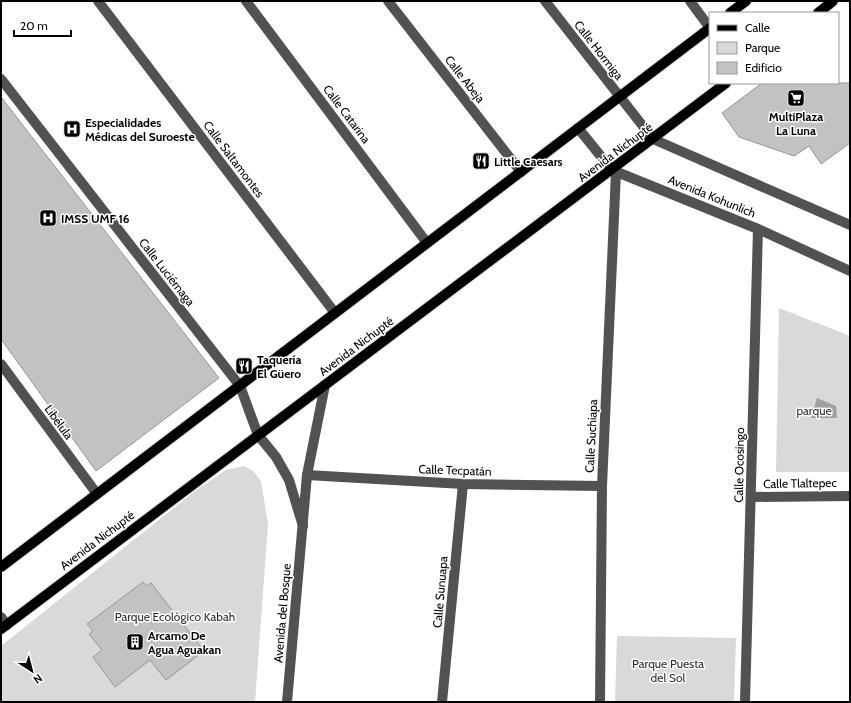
<svg xmlns="http://www.w3.org/2000/svg" width="851" height="703" viewBox="0 0 851 703" font-family="Cabin,sans-serif">
<rect width="100%" height="100%" fill="#fff"/>
<g fill="#d9d9d9">
<polygon points="779,308 850,336 850,472 776,472"/>
<polygon points="244,466 253,471 261,481 268,524 255,702 1,702 1,646 195,491 226,470"/>
<polygon points="617,636 736,638 734,702 615,702"/>
</g>
<polygon fill="#a0a0a0" points="817,398 836,406 837,418 811,418"/>
<g fill="#c2c2c2" stroke="#969696">
<polygon points="762,83 850,83 850,143 821,164 809,146 794,156 739,137 722,113"/>
<polygon points="1,97 219,378 96,471 1,339"/>
<polygon points="143,582 146,586 151,583 204,651 166,680 150,660 115,687 93,657 102,650 89,634 93,631 87,624"/>
</g>
<g fill="none" stroke-linecap="round" stroke-linejoin="round">
<defs>
<g id="major">
<polyline points="730,13 746,1"/>
<polyline points="818,13 833,1"/>
<polyline points="1,567 710,28"/>
<polyline points="1,629 726,83"/>
</g>
</defs>
<use href="#major" stroke="#dbdbdb" stroke-width="12"/>
<g stroke="#525252" stroke-width="10">
<polyline points="98,1 335,313"/>
<polyline points="246,1 427,243"/>
<polyline points="388,1 521,172"/>
<polyline points="545,1 653,139 850,225"/>
<polyline points="690,1 710,28"/>
<polyline points="1,79 240,386 258,435 276,457 289,480 303,526"/>
<polyline points="578,128 612,170 758,229 850,271"/>
<polyline points="1,364 97,494"/>
<polyline points="307,475 463,484 602,486"/>
<polyline points="751,497 850,496"/>
<polyline points="1,617 7,625"/>
<polyline points="287,702 307,475 325,385"/>
<polyline points="442,702 463,484"/>
<polyline points="600,702 602,486 616,172"/>
<polyline points="745,702 758,229"/>
</g>
<use href="#major" stroke="#000" stroke-width="10"/>
</g>
<defs>
<symbol id="supermarket-square" viewBox="-11 -11 22 22"><rect x="-9" y="-9" width="18" height="18" rx="4" fill="#000" stroke="#fff"/><path d="M-6-5.5h2.5l.6 2H6L4.5 2H-2.5L-4.4-4H-6ZM-1.5 3.2a1.3 1.3 0 1 0 .1 0ZM3 3.2a1.3 1.3 0 1 0 .1 0Z" fill="#fff"/></symbol>
<symbol id="hospital-square" viewBox="-11 -11 22 22"><rect x="-9" y="-9" width="18" height="18" rx="4" fill="#000" stroke="#fff"/><path d="M-5-5h3v3.5h4V-5h3V5h-3V1.5h-4V5h-3Z" fill="#fff"/></symbol>
<symbol id="restaurant-square" viewBox="-11 -11 22 22"><rect x="-9" y="-9" width="18" height="18" rx="4" fill="#000" stroke="#fff"/><path d="M-5-6h1v4h1v-4h1v4h1v-4h1v5L-1.5 .5V6h-2V.5L-5-1ZM5-6V6H3V1.5H1.5Q1.5-4 5-6Z" fill="#fff"/></symbol>
<symbol id="building-square" viewBox="-11 -11 22 22"><rect x="-9" y="-9" width="18" height="18" rx="4" fill="#000" stroke="#fff"/><path d="M-4-6H4V6H1V3H-1V6H-4ZM-2.5-4.3h1.7v1.8h-1.7ZM.8-4.3h1.7v1.8H.8ZM-2.5-1h1.7V.8h-1.7ZM.8-1h1.7V.8H.8Z" fill="#fff"/></symbol>
</defs>
<g fill-rule="evenodd">
<use href="#supermarket-square" x="786" y="88" width="20" height="20"/>
<use href="#hospital-square" x="62" y="119" width="20" height="20"/>
<use href="#restaurant-square" x="471" y="151" width="20" height="20"/>
<use href="#hospital-square" x="38" y="208" width="20" height="20"/>
<use href="#restaurant-square" x="234" y="356" width="20" height="20"/>
<use href="#building-square" x="125" y="632" width="20" height="20"/>
</g>
<g text-anchor="middle" dominant-baseline="central" stroke-width="3" stroke-linejoin="round" paint-order="stroke">
<g font-size="12" fill="#000" stroke="#fff">
<text transform="translate(599 50) rotate(52)">Calle Hormiga</text>
<text transform="translate(465 79) rotate(52)">Calle Abeja</text>
<text transform="translate(347 114) rotate(53)">Calle Catarina</text>
<text transform="translate(615 152) rotate(-37)">Avenida Nichupté</text>
<text transform="translate(234 159) rotate(53)">Calle Saltamontes</text>
<text transform="translate(712 196) rotate(22)">Avenida Kohunlich</text>
<text transform="translate(167 272) rotate(52)">Calle Luciérnaga</text>
<text transform="translate(356 346) rotate(-37)">Avenida Nichupté</text>
<text transform="translate(59 422) rotate(54)">Libélula</text>
<text transform="translate(591 436) rotate(-87)">Calle Suchiapa</text>
<text transform="translate(739 465) rotate(-89)">Calle Ocosingo</text>
<text transform="translate(455 470) rotate(2)">Calle Tecpatán</text>
<text transform="translate(800 483) rotate(-1)">Calle Tlaltepec</text>
<text transform="translate(97 540) rotate(-37)">Avenida Nichupté</text>
<text transform="translate(440 592) rotate(-85)">Calle Sunuapa</text>
<text transform="translate(282 613) rotate(-85)">Avenida del Bosque</text>
</g>
<g font-size="12" font-weight="bold" fill="#000" stroke="#fff" text-anchor="start">
<text x="796" y="116" text-anchor="middle">MultiPlaza<tspan x="796" dy="14">La Luna</tspan></text>
<text x="85" y="122">Especialidades<tspan x="85" dy="14">Médicas del Suroeste</tspan></text>
<text x="494" y="161">Little Caesars</text>
<text x="61" y="218">IMSS UMF 16</text>
<text x="257" y="359">Taquería<tspan x="257" dy="14">El Güero</tspan></text>
<text x="148" y="635">Arcamo De<tspan x="148" dy="14">Agua Aguakan</tspan></text>
</g>
<g font-size="12" fill="#303030" stroke="#fff">
<text x="814" y="410">parque</text>
<text x="175" y="616">Parque Ecológico Kabah</text>
<text x="668" y="663">Parque Puesta<tspan x="668" dy="14">del Sol</tspan></text>
</g>
</g>
<rect width="851" height="703" fill="none" stroke="#000000" stroke-width="4"/>
<rect x="709" y="12" width="130" height="72" fill="#ffffff" stroke="#999999"/>
<rect x="717" y="25" width="20" height="6" fill="#000000" stroke="#999999"/>
<text x="745" y="32" font-size="12" fill="#000000">Calle</text>
<rect x="717" y="42" width="20" height="12" fill="#d9d9d9" stroke="#999999"/>
<text x="745" y="52" font-size="12" fill="#000000">Parque</text>
<rect x="717" y="62" width="20" height="12" fill="#c2c2c2" stroke="#999999"/>
<text x="745" y="72" font-size="12" fill="#000000">Edificio</text>
<g transform="translate(32 671) rotate(144)" stroke="#ffffff" stroke-width="3" paint-order="stroke">
<path d="M0-3L7 15L0 10L-7 15Z" fill="#000000"/>
<text y="-6" font-size="11" font-weight="bold" text-anchor="middle" fill="#000000">N</text>
</g>
<path d="M14 30v6h57v-6" fill="none" stroke="#000000" stroke-width="2"/>
<text x="20" y="30" font-size="12" fill="#000000" stroke="#ffffff" stroke-width="3" paint-order="stroke">20 m</text>
</svg>
